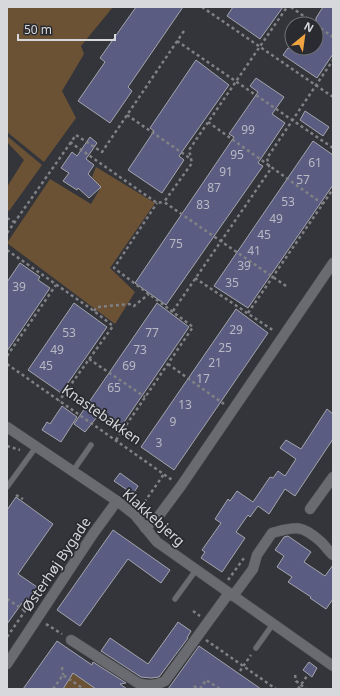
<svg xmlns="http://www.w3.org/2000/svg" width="340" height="696" viewBox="0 0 340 696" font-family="'Noto Sans',sans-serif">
<rect width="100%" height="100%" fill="#34353a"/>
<g fill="#6b5235">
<polygon points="7,7 113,7 81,46 84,54 62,91 76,118 44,162 7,132"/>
<polygon points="7,136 42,165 9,211 7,209 7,187 24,160 7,142"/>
<polygon points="96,167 155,203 110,268 135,292 115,324 7,243 50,179 91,204 101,187 92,177"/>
<polygon points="61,665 96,689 44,689"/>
</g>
<g fill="#5a5d81" stroke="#a4a5ac">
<polygon points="136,7 183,7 128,87 132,91 110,123 78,101 105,62 100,58"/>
<polygon points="233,7 283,7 260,39 227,16"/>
<polygon points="323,7 333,7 333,54 317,78 283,55 288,48 316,48 316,18"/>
<polygon points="196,60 229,85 179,156 184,160 162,193 128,170 154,131 150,128"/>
<polygon points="256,78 284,97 272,114 285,123 258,163 263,166 166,305 135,283 234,137 229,134 258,92 250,86"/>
<polygon points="305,111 329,127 323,136 300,120"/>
<polygon points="90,137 97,143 86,159 94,165 88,174 101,187 89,198 78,188 77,190 63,181 69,173 61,168 72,152 77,156"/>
<polygon points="313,141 333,155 333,185 248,308 214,286"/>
<polygon points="20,263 40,277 38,280 50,288 7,351 7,282"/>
<polygon points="74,303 107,327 61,393 28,370"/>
<polygon points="157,303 189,327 118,431 97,417 85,432 74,424"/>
<polygon points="236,309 268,333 174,470 141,447"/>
<polygon points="62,406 77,417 61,442 42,430 47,422 50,424"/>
<polygon points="327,409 333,414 333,439 295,496 285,489 269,514 258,506 250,517 248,515 236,532 245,538 222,572 201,558 205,552 202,550 221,523 215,519 228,499 230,501 237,491 253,502 270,477 273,478 278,471 285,476 296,459 280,448 286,440 301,449"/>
<polygon points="120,473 138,486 133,494 114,481"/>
<polygon points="16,497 53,524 18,574 37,587 26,606 22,603 7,624 7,510"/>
<polygon points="113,530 170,570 161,583 128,559 80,626 57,610"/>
<polygon points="288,536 311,552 304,562 325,576 333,565 333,599 326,609 310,598 311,597 288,582 292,577 277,567 284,556 275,550 284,537"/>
<polygon points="178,622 191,631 187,638 188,638 159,677 151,678 141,677 101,651 110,638 148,664"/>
<polygon points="57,641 92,665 93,662 126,683 120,684 127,689 96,689 73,673 63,689 23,689"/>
<polygon points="199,646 261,689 168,689"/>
<polygon points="309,662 317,668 312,677 303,670"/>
</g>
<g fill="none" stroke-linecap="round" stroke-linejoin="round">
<defs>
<g id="lane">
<polyline points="73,471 91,445"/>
<polyline points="7,487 36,447"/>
<polyline points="175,599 196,570"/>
<polyline points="256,648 273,624"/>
</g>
<g id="street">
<polyline points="7,427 117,501 135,515 157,542 333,666"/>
<polyline points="310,509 333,477"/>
<polyline points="145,528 158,517 181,486 333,263"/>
<path d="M233,596L253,569L257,555L272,533C295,527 301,524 320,541C325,545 328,551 333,555"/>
<path d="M71,640L138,683C147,686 156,686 165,681L229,593"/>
<polyline points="7,664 93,534 117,501"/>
</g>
</defs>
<use href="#lane" stroke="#505155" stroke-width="6"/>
<use href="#street" stroke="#505155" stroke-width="11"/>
<g stroke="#808185" stroke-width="2.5" stroke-dasharray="3 3" stroke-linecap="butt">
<polyline points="202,7 333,97"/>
<polyline points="291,7 315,24"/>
<polyline points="316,25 333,37"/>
<polyline points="177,41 333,148"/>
<polyline points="127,115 191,159"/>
<polyline points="208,122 323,204"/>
<polyline points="70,142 157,203 164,202"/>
<polyline points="7,218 14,222"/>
<polyline points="7,233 76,135 102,152 184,31"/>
<polyline points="7,250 94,311 113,326 59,401"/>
<polyline points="195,278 274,331"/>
<polyline points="286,286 164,202 192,163 189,150 287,7"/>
<polyline points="94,311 97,307 131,304 134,306 149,294"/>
<polyline points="173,311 270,170 267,158 333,60"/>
<polyline points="248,313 333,189"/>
<polyline points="7,356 56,285"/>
<polyline points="89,359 145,397"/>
<polyline points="7,364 172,480"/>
<polyline points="168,364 224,404"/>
<polyline points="116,440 193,327 114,268 157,203"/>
<polyline points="7,446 20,450"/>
<polyline points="16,495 23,499"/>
<polyline points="141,507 164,474"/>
<polyline points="228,580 244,558"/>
<polyline points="7,599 27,612"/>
<polyline points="193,611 200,616"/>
<polyline points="46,624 62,634"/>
<polyline points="7,637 50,575"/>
<polyline points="206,640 276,689"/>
<polyline points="62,667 63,675"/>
<polyline points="240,671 251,655"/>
<polyline points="295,675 296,681 306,689"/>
<polyline points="194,686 198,689"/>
<polyline points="53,689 63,675 84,689"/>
<polyline points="200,689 206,680 220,689"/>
<polyline points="298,689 307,676"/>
</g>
<use href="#lane" stroke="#6a6b71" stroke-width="5"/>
<use href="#street" stroke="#6a6b71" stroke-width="10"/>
</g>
<g text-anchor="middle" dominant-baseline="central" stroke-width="3.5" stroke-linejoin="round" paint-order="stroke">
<g font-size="12" fill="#b8b9c4">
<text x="248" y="129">99</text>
<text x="237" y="154">95</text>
<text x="315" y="162">61</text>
<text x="226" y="171">91</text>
<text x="303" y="179">57</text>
<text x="214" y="187">87</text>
<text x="288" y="201">53</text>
<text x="203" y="204">83</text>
<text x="276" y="218">49</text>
<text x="264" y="234">45</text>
<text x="176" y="243">75</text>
<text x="254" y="250">41</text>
<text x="244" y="265">39</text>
<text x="232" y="282">35</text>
<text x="19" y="286">39</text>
<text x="236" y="329">29</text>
<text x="69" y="332">53</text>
<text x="152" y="332">77</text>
<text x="225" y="347">25</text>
<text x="57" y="349">49</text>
<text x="140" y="349">73</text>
<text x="215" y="362">21</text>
<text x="46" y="365">45</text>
<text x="129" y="365">69</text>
<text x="203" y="378">17</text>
<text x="114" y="387">65</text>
<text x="185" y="404">13</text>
<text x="173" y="421">9</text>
<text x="159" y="442">3</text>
</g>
<g font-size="14" fill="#d7d8db" stroke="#2a2b30">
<text transform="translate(102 414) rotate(35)">Knastebakken</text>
<text transform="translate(154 517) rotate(42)">Klakkebjerg</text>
<text transform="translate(56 564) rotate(-56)">Østerhøj Bygade</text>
</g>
</g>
<rect width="340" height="696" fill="none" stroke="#d7d8db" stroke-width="16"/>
<g transform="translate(304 36) rotate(29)"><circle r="19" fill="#2a2b30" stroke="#6f7074"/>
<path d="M0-3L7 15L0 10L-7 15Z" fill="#f1a540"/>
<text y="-6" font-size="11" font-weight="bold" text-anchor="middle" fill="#d7d8db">N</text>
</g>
<path d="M18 34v6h97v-6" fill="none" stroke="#d7d8db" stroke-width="2"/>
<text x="24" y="34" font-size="12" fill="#d7d8db" stroke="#2a2b30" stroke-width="3" paint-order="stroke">50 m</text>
</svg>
